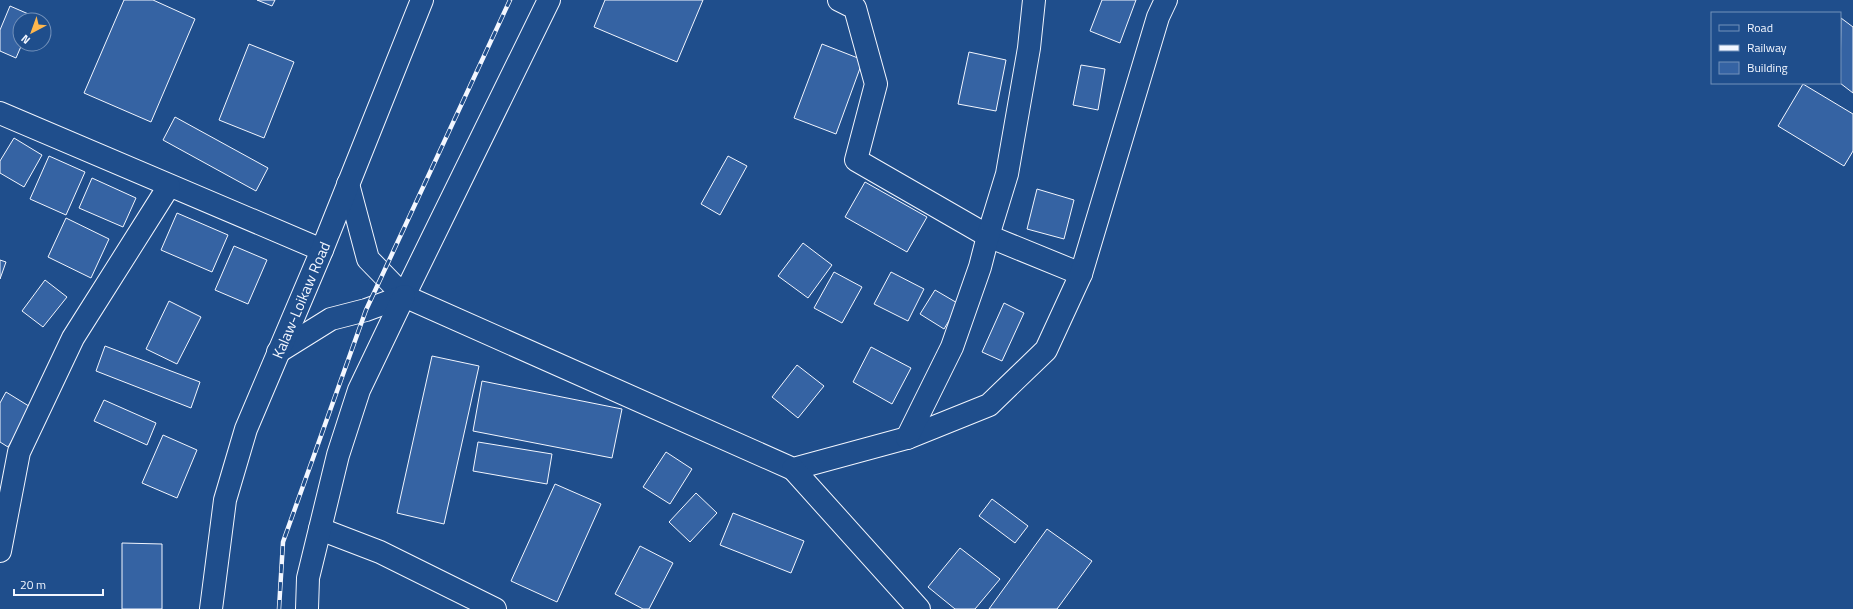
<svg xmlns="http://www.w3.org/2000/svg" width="1853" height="609" viewBox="0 0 1853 609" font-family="'Titillium Web',sans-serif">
<rect width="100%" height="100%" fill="#1f4e8c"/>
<g fill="#3563a3" stroke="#f2f6ff">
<polygon points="124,0 153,0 195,19 151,122 84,93"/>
<polygon points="257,0 275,0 272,6"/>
<polygon points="605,0 703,0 677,62 594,27"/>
<polygon points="1102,0 1136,0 1120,43 1090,31"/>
<polygon points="10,6 33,16 32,20 20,20 20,44 22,44 16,58 0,51 0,30"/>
<polygon points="1841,18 1853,27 1853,93 1840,83"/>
<polygon points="249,44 294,62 264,138 219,120"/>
<polygon points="822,44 863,60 836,134 794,118"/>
<polygon points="969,52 1006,60 996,111 958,104"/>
<polygon points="1081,65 1105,69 1098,110 1073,105"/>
<polygon points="1803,84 1853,114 1853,151 1844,166 1778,126"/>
<polygon points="175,117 268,168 256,191 163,140"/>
<polygon points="14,138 42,155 24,187 0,173 0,161"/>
<polygon points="49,156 85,172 66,215 30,199"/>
<polygon points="728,156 747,166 720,215 701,204"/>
<polygon points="92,178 136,198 123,227 79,208"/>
<polygon points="865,182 927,217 907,252 845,217"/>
<polygon points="1037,189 1074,200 1064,239 1027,229"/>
<polygon points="177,213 228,235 212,272 161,250"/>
<polygon points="66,218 109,239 91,278 48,257"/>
<polygon points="803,243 832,265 808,298 778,276"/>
<polygon points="234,246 267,260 248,304 215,290"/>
<polygon points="0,260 6,262 0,279"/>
<polygon points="834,272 862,287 842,323 814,308"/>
<polygon points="891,272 924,289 908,321 874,304"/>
<polygon points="45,280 67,297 43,327 22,311"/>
<polygon points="935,290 959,304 944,329 920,314"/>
<polygon points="169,301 201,317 177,364 146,349"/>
<polygon points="1004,303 1024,313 1002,361 982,352"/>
<polygon points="105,346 200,382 191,408 96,371"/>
<polygon points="871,347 911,368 892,404 853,382"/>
<polygon points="432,356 479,366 444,524 397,513"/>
<polygon points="797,365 824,386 798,418 772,397"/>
<polygon points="482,381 622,409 612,458 473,431"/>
<polygon points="6,392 32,408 8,447 0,442 0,403"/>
<polygon points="104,400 156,423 147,445 94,421"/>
<polygon points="163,435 197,450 177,498 142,483"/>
<polygon points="478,442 552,454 547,484 473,471"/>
<polygon points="666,452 692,469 670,504 643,487"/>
<polygon points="555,484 601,504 557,602 511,581"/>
<polygon points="696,493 717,513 690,542 669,522"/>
<polygon points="992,499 1028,526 1015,543 979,516"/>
<polygon points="733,513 804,541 791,573 720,545"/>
<polygon points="1047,529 1092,561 1057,609 989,609"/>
<polygon points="122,543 162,544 162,609 122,609"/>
<polygon points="640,546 673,563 649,609 643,609 615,594"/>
<polygon points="960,548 1000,579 975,609 955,609 928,587"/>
</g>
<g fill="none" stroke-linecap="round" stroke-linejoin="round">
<defs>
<g id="minor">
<polyline points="839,0 855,8 876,84 856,160 988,236 1081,274"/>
<polyline points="0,113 322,250"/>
<polyline points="348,184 368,259 404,296 549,0"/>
<polyline points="278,352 331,319 366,310 404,296 793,469 907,438 989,405 1046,350 1081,274 1158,17 1166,0"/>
<polyline points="907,438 952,347 980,267 988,236 1007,174 1029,48 1034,0"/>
<polyline points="793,469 919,609"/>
<polyline points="320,529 380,552 495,609"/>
<polyline points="0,551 19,452 73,338 169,186"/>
<polyline points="307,609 308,578 338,455 359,390 404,296"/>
</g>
<polyline id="primary" points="211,609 225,500 246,429 322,250 422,0"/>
</defs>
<use href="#minor" stroke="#f2f6ff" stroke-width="24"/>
<use href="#primary" stroke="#f2f6ff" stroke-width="24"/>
<use href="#minor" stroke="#1f4e8c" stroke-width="22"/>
<use href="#primary" stroke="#1f4e8c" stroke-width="22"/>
<defs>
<polyline id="rail" points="279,609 283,542 366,310 510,0"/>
</defs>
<use href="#rail" stroke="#f2f6ff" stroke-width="4.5"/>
<use href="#rail" stroke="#1f4e8c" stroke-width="3" stroke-dasharray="9" stroke-linecap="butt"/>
</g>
<g text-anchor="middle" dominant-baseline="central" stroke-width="3" stroke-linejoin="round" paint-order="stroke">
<g font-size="15" fill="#f2f6ff" stroke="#1f4e8c">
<text transform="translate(301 300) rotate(-67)">Kalaw-Loikaw Road</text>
</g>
</g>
<rect x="1711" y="12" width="130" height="72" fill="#1f4e8c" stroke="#7391ba"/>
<rect x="1719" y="25" width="20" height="6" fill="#1f4e8c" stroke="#7391ba"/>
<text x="1747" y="32" font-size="12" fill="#f2f6ff">Road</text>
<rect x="1719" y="45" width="20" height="6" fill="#f2f6ff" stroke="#7391ba"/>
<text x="1747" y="52" font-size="12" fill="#f2f6ff">Railway</text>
<rect x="1719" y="62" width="20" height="12" fill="#3563a3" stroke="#7391ba"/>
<text x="1747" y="72" font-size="12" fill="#f2f6ff">Building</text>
<g transform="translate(32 32) rotate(221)"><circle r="19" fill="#1f4e8c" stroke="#7391ba"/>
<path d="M0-3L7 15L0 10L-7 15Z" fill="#ffb74d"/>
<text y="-6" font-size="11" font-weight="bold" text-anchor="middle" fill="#f2f6ff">N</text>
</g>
<path d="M14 589v6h89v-6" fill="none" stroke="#f2f6ff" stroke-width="2"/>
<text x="20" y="589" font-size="12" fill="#f2f6ff" stroke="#1f4e8c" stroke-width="3" paint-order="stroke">20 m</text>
</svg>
